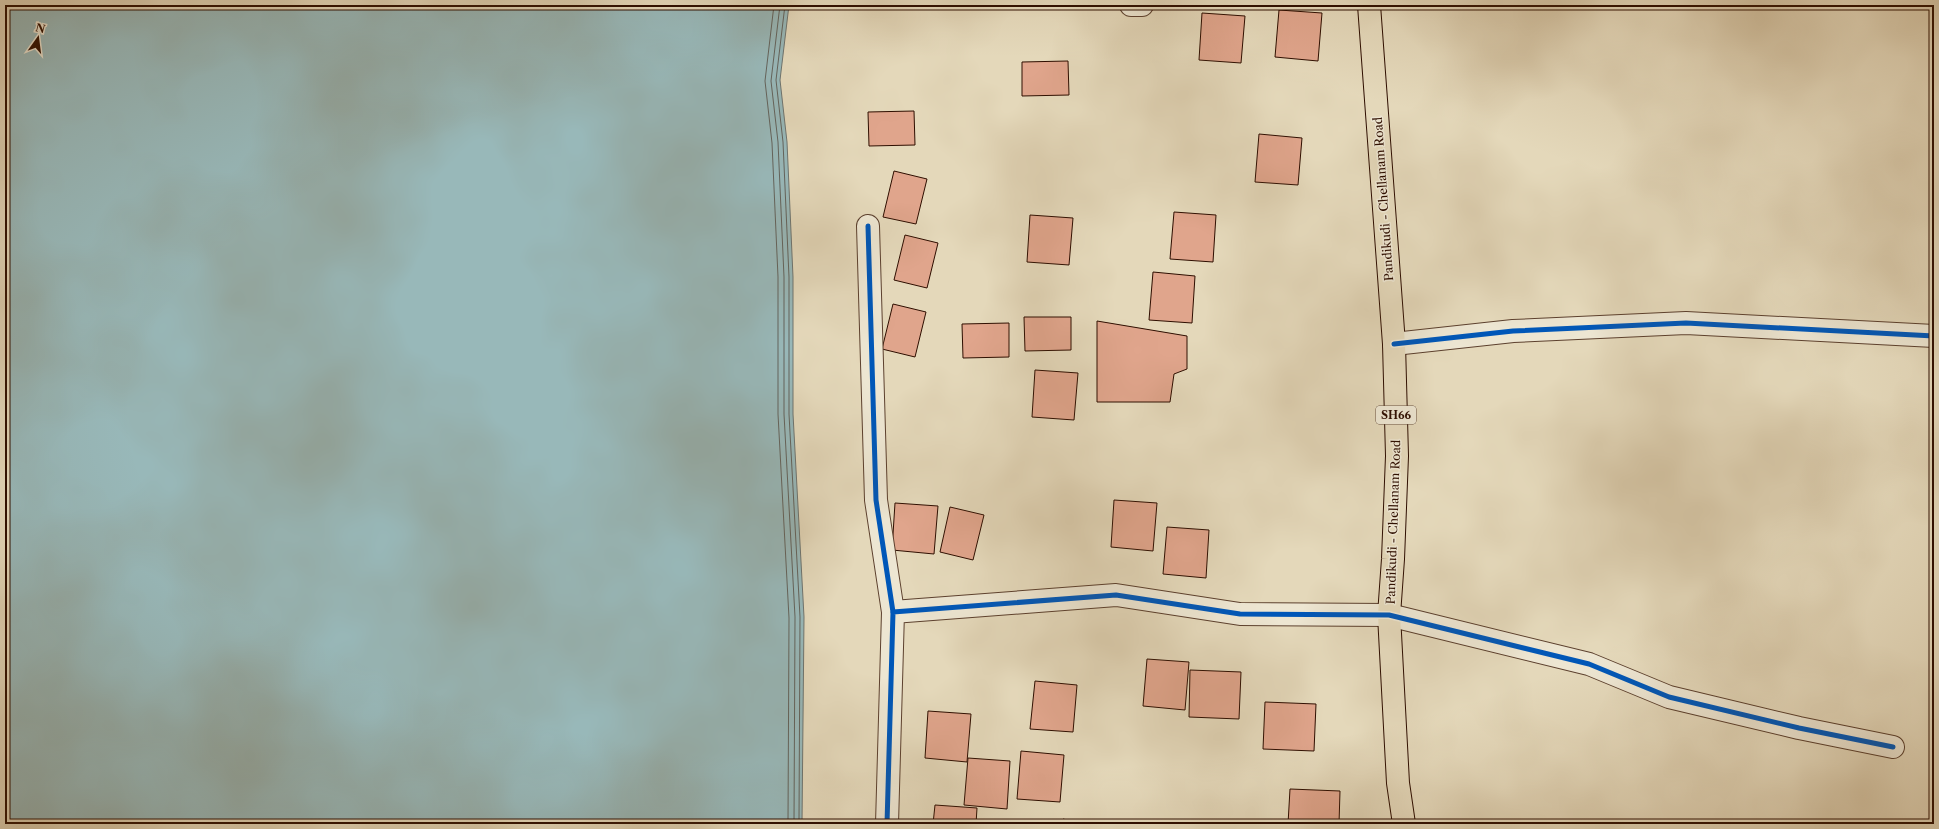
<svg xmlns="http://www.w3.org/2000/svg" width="1939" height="829" viewBox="0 0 1939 829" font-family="'Libre Caslon Text',serif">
<rect width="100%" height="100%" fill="#e4d8ba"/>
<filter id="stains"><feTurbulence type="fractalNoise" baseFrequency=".005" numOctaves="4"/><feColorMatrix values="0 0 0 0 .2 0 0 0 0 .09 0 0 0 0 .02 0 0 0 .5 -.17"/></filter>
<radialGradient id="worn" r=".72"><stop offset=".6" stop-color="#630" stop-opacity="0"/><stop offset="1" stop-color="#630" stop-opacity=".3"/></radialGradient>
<polygon fill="#98b8b9" stroke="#6e746f" points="5,5 789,5 780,80 787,142 793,277 793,414 804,617 802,824 5,824"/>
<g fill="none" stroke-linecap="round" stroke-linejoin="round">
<g stroke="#63635c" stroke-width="1">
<polyline points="774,5 765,81 772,143 778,277 778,414 789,618 788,824"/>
<polyline points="780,5 771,81 778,142 784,277 784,414 795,617 794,824"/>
<polyline points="785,5 776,80 783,142 789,277 789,414 800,617 799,824"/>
</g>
</g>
<g fill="#e0a58c" stroke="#2e0e00">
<polygon points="1279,10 1322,13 1318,61 1275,57"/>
<polygon points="1202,13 1245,16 1241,63 1199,60"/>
<polygon points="1068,61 1069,95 1022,96 1022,62"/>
<polygon points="914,111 915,145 869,146 868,112"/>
<polygon points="1259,134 1302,138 1298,185 1255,182"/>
<polygon points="894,171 927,179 916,224 883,217"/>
<polygon points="1174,212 1216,215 1213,262 1170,259"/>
<polygon points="1030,215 1073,218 1069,265 1027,262"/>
<polygon points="905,235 938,243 927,288 894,280"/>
<polygon points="1153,272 1195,276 1192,323 1149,320"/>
<polygon points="893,304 926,312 915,357 882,349"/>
<polygon points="1024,317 1071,317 1071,350 1025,351"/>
<polygon points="1097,321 1187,336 1187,369 1174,374 1170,402 1097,402"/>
<polygon points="1009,323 1009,357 963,358 962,324"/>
<polygon points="1035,370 1078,373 1074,420 1032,417"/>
<polygon points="1114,500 1157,503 1153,551 1111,547"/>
<polygon points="895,503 938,506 934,554 892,550"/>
<polygon points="950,507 984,515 973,560 940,552"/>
<polygon points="1167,527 1209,530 1206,578 1163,574"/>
<polygon points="1147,659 1189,662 1185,710 1143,706"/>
<polygon points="1190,670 1241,672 1239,719 1189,717"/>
<polygon points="1035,681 1077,685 1073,732 1030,729"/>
<polygon points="1265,702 1316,704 1314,751 1263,749"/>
<polygon points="928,711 971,714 967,762 925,758"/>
<polygon points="1021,751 1064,755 1060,802 1017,799"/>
<polygon points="968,758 1010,761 1007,809 964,805"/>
<polygon points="1290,789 1340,791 1339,824 1288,824"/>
<polygon points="935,805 977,808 976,824 933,824"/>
<polygon points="1063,819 1083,824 1062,824"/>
<polygon points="1155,821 1205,824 1155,824"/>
</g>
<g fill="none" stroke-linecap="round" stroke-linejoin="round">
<defs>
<g id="minor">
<polyline points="1131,5 1142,5"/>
<polyline points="868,226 876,500 893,612"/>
<polyline points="1394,344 1513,331 1686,323 1934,336"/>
<polyline points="887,824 893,612 1116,595 1240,614 1389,615 1589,664 1669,697 1799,728 1893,747"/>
</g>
<polyline id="major" points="1369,5 1394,344 1397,456 1393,559 1389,615 1398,783 1404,824"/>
</defs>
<use href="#minor" stroke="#5c402e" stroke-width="24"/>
<use href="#major" stroke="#2e0e00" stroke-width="24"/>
<use href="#minor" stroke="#ede6d2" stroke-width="22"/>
<use href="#major" stroke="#e4d8ba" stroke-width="22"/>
<defs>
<g id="cycleway">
<polyline points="868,226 876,500 893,612"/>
<polyline points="1394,344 1513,331 1686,323 1934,336"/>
<polyline points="887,824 893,612 1116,595 1240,614 1389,615 1589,664 1669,697 1799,728 1893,747"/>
</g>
</defs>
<use href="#cycleway" stroke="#ede6d2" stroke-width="8"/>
<use href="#cycleway" stroke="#0057b8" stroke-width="5"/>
</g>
<g text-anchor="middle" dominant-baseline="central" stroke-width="3" stroke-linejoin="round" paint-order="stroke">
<rect fill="#ede6d2" stroke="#674f3f" stroke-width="1" x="1376" y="406" width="40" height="18" rx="3"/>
<g font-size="11" font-weight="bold" fill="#2e0e00">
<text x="1396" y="415">SH66</text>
</g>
<g font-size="12" fill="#2e0e00" stroke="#ede6d2">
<text transform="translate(1383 199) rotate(-94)">Pandikudi - Chellanam Road</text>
<text transform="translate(1393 522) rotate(-88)">Pandikudi - Chellanam Road</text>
</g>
</g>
<rect width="1939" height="829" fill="none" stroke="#e4d8ba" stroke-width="20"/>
<rect x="6" y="6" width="1927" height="817" fill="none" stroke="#2e0e00" stroke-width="2"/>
<rect x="10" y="10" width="1919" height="809" fill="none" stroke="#2e0e00"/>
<g transform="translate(38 38) rotate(14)" stroke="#ede6d2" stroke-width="3" paint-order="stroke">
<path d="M0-3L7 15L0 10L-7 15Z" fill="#2e0e00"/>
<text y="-6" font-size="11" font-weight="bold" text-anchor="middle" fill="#2e0e00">N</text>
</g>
<rect width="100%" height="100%" filter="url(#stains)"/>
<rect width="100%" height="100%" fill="url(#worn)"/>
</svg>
